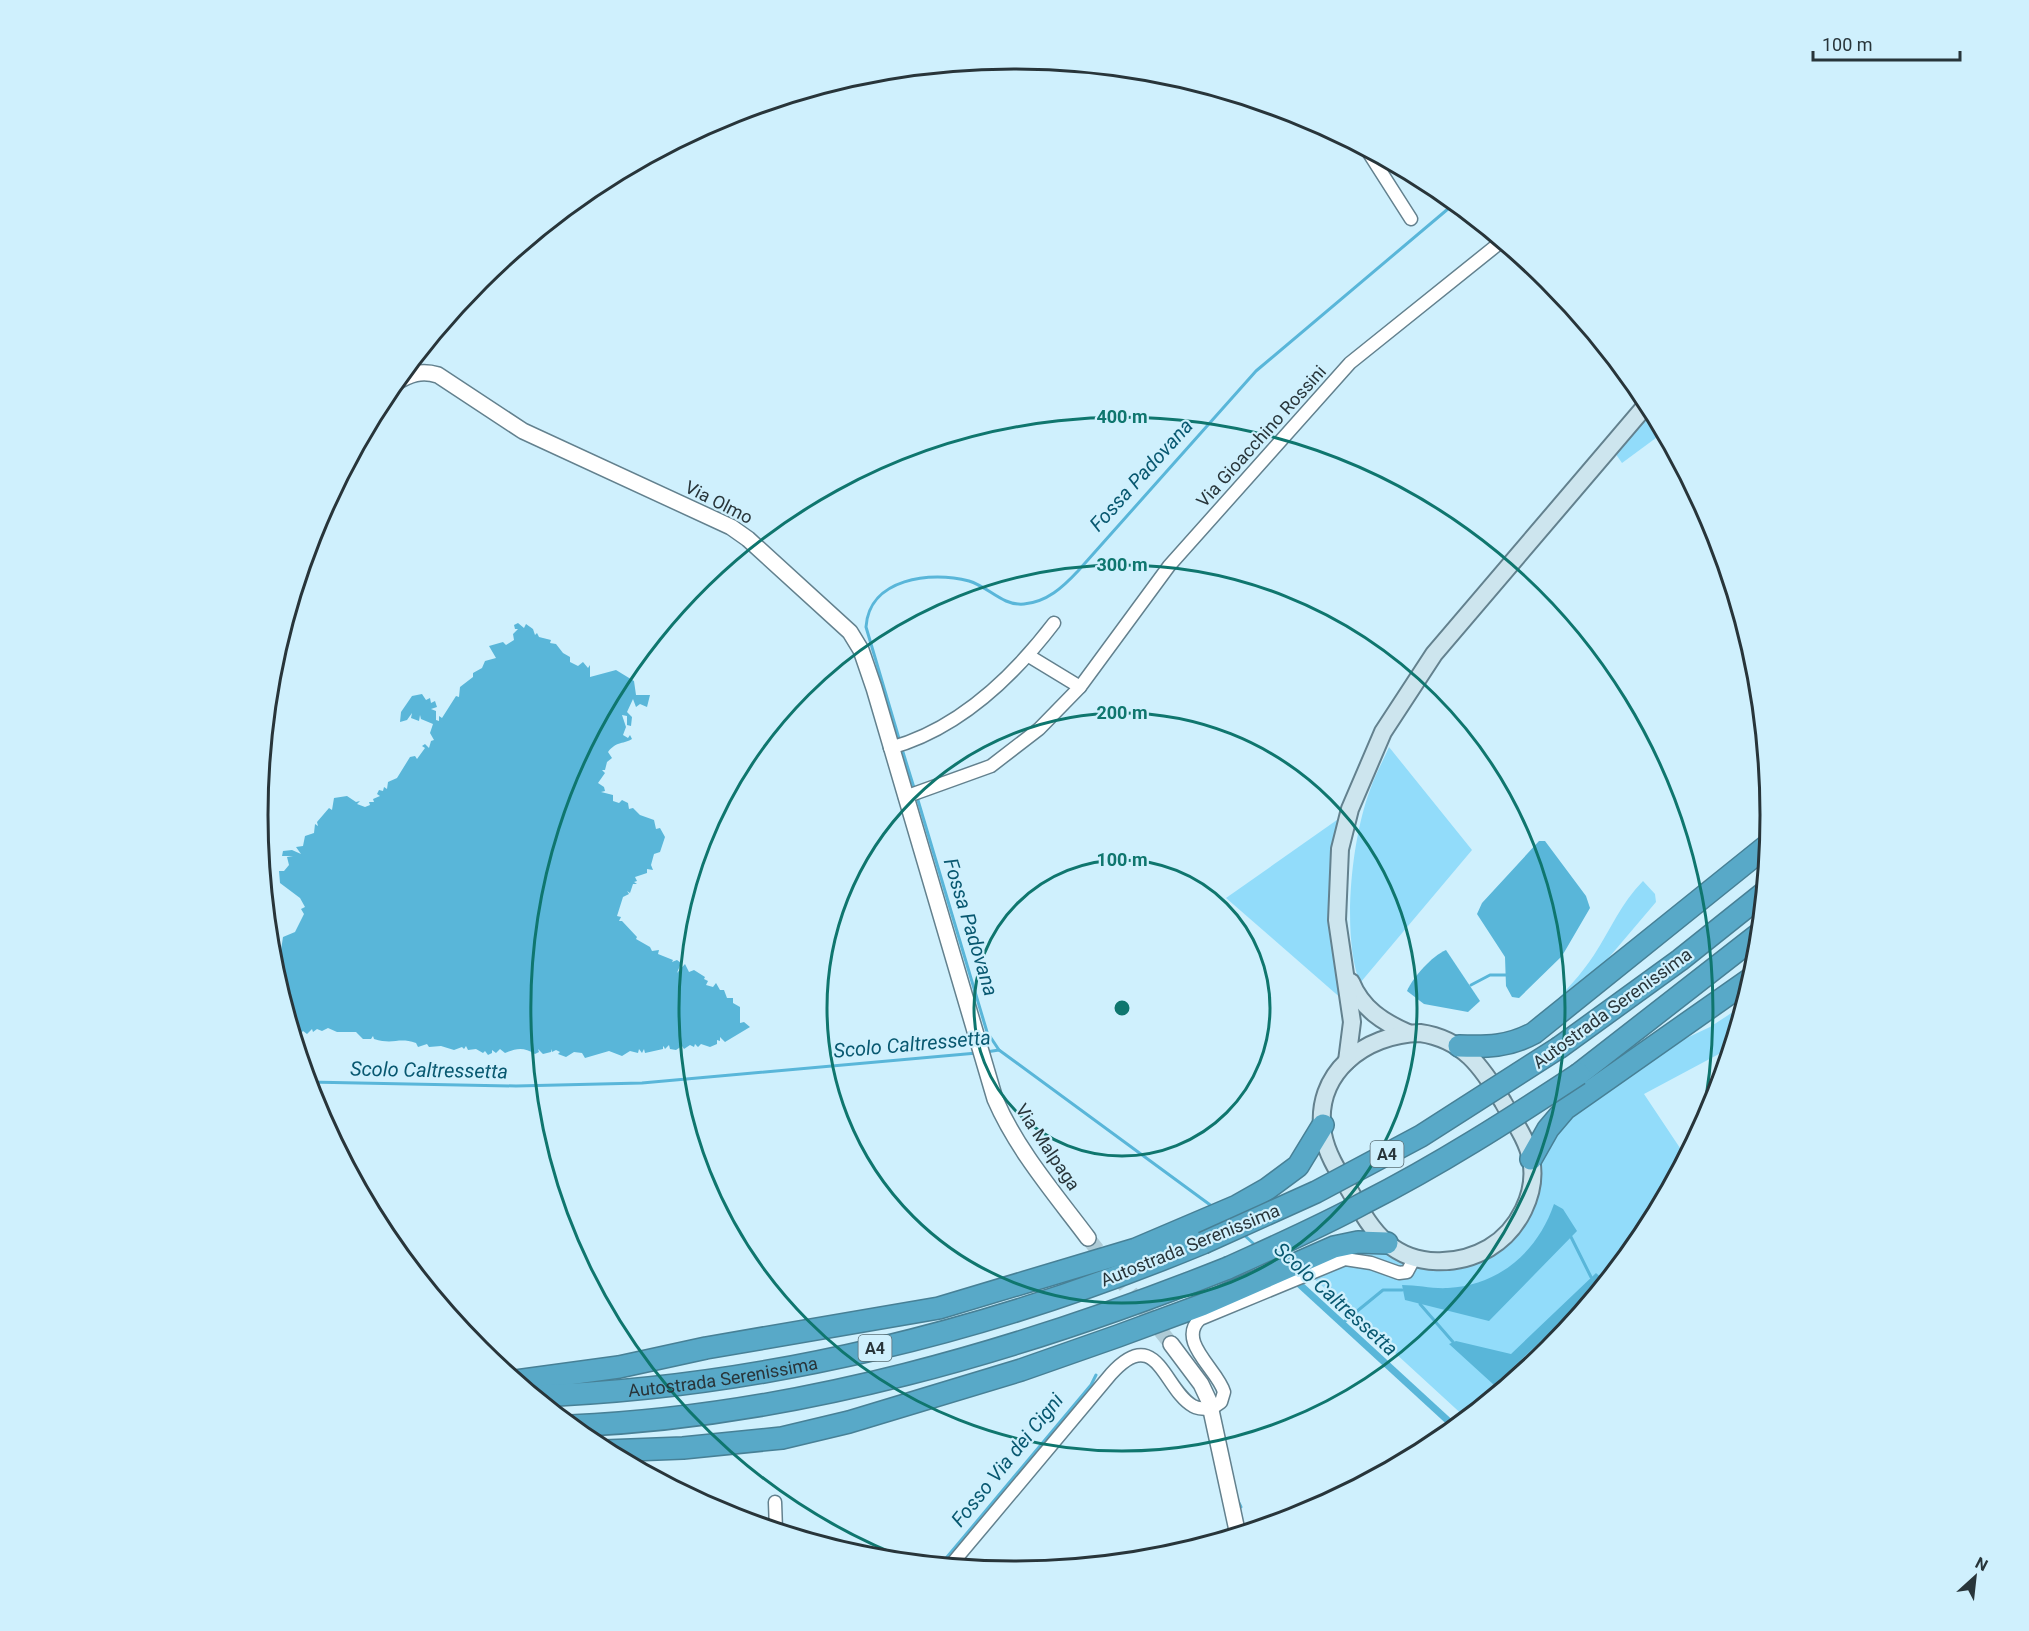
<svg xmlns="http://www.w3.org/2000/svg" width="2029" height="1631" viewBox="0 0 2029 1631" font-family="Roboto,sans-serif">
<rect width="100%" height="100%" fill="#cff0fd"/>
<g fill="#92dcfa">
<polygon points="1650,407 1664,432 1622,463 1613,450"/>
<path d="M1389,747L1472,850L1360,983C1341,935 1352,837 1370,790C1375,775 1383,761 1389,747Z"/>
<polygon points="1344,815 1343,1000 1226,898"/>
<path d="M1643,881L1655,894L1656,902L1594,975L1549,1009C1565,991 1581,975 1594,955C1611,929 1621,903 1643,881Z"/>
<polygon points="1733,1012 1741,1015 1732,1047 1644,1094 1686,1157 1644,1236 1550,1351 1467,1419 1297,1263 1363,1245 1421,1262 1499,1247 1540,1160 1551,1126 1661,1050 1710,1027"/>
</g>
<g fill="#59b6d9">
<path d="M518,623L524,628L526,624L533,629L535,635L537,633L539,637L551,640L550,643L556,644L563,653L570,657V662L578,666L583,662L588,668L590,665V677L616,670L634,681L636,695H650L647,707L640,704L636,707L633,699L627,712L632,717L631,726L627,725V716L622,715L626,727L623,735L628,738L630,735L632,739C625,744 616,741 608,752L612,758L607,762L605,770H602L605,773L598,783L604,787L605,791L601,792L613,795V801L619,803L622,800L628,803L629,809L633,808L640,815L654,820L656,829L660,828L665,837L660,852L654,854L651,865L653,870L647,869V873L635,877L637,881L634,882L637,884H633L630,893L627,891L629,894L623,897L617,916L621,917L619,921H622L637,937L636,939L650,947L652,951L659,950L658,954L673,960L672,962L677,960L681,963L677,973L685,964L689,972L694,970L705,977L704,979L708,981L706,985L713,987L716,983L720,990H724L727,998H733V1003L740,1007V1023L744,1022L750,1027L725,1042L720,1037V1041L717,1040V1044L710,1047L701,1044L698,1047L695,1044L694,1047L690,1045L684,1049L682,1046L676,1050L670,1049L669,1045L665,1049L664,1047L663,1046V1049L645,1053L644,1049L642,1053L639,1049L638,1053L630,1051L622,1056L609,1051L585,1058L582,1053L574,1052L566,1057L558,1054L560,1052L556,1050L552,1052V1049L551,1052L543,1054L538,1049L539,1052L535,1054C523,1046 515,1049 505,1053L500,1049L496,1053L492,1050V1053L488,1055L485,1051L483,1053L476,1049L468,1050L466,1046L464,1049L462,1047L454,1050L441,1046L429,1047L427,1044L418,1047L416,1043C398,1037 394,1045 374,1039L373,1036L371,1039H363L356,1032H337L328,1028L322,1031L317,1029L313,1032L312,1029L307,1034L303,1031L298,1036L296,1033L294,1034L271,952L281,950L283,937L295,932L304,914L301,909L305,907L300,898L280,883L279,871H284L289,865L287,857L293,856H282L283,851L292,850L301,854L296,847L303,846L305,836L314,833L315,824L318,826L317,822L329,808L332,810L334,798L347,796L356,802L360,801L357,804L365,807L370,805L369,802H374L373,799L380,796L377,794L379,790L383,791L384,787L387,789L388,782L397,778L410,757L415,756L417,759L425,748L422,746L425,744L429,748L431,741L434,740L430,733L433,724L421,719L420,715L419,721L411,718L412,713L407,720L400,722L401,712L412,696L422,694L426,700L430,698L431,703L435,701L437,707L431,709L436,711V720L439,721V716L442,718L456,696L459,697L460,687L473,677V673L482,668L485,661L496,658L489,646L503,642L506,645L514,640L513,634L518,629H515L514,625Z"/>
<polygon points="1539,841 1545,841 1586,896 1590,908 1562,956 1519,998 1512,997 1506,986 1505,957 1477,914 1482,903"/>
<path d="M1446,950L1480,1001L1468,1012L1424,1004L1407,991C1413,977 1432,956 1446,950Z"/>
<path d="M1554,1204L1563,1209L1577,1231L1489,1321L1405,1300L1402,1285C1418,1285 1433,1289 1448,1288C1500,1285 1538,1251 1554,1204Z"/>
<polygon points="1596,1273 1605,1281 1494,1385 1449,1344 1456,1341 1511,1354"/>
<polygon points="1301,1281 1459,1426 1453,1430 1294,1284"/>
</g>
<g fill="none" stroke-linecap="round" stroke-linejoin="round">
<g stroke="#59b6d9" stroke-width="3">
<path d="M900,742L866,627C869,578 931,571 969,581C989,587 1002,606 1024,604C1047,602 1063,587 1078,571L1256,371L1455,203"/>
<polyline points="902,749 915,791"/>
<polyline points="917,797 987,1032 999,1050"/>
<polyline points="1471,985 1490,975 1507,975"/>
<polyline points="986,1052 999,1050 1213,1207"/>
<polyline points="308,1082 516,1086 642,1083 977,1053"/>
<polyline points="1243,1234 1255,1245"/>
<polyline points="1571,1237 1591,1277"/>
<polyline points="1420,1304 1453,1342"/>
<polyline points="1345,1321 1383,1290 1402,1290"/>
<polyline points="1237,1499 1241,1507"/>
<polyline points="942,1563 1091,1385 1096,1375"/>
</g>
<polyline stroke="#aecbd6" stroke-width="15" stroke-dasharray="15 8" stroke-linecap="butt" points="1088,1238 1171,1344"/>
<defs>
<g id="minor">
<polyline points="1367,150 1411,219"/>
<polyline points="1029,656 1080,687"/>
<path d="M890,748C959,729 1012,678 1054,623"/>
<polyline points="905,797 991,766 1039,729 1080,687 1169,566 1350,363 1502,241"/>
<polyline points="775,1502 776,1530"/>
<path d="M950,1566L1111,1374C1157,1323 1164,1390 1193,1406C1198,1409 1205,1409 1211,1409L1221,1402L1224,1392C1218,1370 1176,1341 1200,1319L1345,1259L1371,1263L1399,1273L1407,1272L1415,1257"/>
</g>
<g id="tertiary">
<path d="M395,383C410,374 421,370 438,375L523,431L731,527L748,539L850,632L861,650L874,688L995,1099C1017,1150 1055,1194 1088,1238"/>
<polyline points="1171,1344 1201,1384 1209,1401 1238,1535"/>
</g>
<g id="secondary">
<path d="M1351,982C1362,1009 1383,1022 1408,1033"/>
<path d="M1420,1033C1463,1039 1482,1067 1503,1102C1513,1120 1527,1139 1531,1159C1538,1193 1518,1231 1489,1248C1458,1266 1415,1267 1387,1243C1370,1229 1360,1209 1350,1191C1339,1173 1327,1155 1323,1134C1313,1073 1365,1034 1420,1033Z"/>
<polyline points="1347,1061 1352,1022 1337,920 1340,849 1350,809 1383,732 1434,654 1648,403"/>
</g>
<g id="motorway">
<path d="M1459,1046C1487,1047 1508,1047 1534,1033L1769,844"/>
<polyline points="1560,1047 1680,960 1764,893"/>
<polyline points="1579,1074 1760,933"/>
<polyline points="1531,1159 1548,1129 1565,1109 1753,977"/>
<polyline points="516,1381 619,1367 706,1348 939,1308 1136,1249 1237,1206 1267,1189 1298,1166 1323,1125"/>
<path id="s1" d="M534,1396C763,1388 993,1330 1203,1243"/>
<path d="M571,1426C797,1416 1019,1351 1228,1268"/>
<polyline points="605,1451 683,1448 782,1438 849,1422 1021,1370 1118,1336 1202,1305 1334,1247 1358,1242 1387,1243"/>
</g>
</defs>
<use href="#minor" stroke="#63818e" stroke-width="15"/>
<use href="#tertiary" stroke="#63818e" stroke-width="18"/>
<use href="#secondary" stroke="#63818e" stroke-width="20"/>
<use href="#motorway" stroke="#478096" stroke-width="24"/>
<use href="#minor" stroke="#fff" stroke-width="12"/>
<use href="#tertiary" stroke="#fff" stroke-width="15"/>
<use href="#secondary" stroke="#cde5ee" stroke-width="16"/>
<use href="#motorway" stroke="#58a9c8" stroke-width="21"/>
<defs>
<g id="motorway-bridge">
<polyline points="1203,1243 1316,1192 1421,1136 1560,1047"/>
<path d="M1228,1268C1274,1247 1320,1227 1364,1203C1439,1165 1509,1120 1579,1074"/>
</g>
</defs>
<use href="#motorway-bridge" stroke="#478096" stroke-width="24" stroke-linecap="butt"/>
<use href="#motorway-bridge" stroke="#58a9c8" stroke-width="21"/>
</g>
<g fill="none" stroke="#0f766e" stroke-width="3">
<circle cx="1122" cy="1008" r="148"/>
<circle cx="1122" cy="1008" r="295"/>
<circle cx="1122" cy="1008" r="443"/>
<path d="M915 1562A591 591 0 1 1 1700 1131"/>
</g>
<g text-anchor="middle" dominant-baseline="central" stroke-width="4.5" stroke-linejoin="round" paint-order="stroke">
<g fill="#cff0fd" stroke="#5a6d74" stroke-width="1.5">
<rect x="1370.5" y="1141" width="33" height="26" rx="4.5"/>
<rect x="858.5" y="1335" width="33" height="26" rx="4.5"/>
</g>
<g font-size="16" font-weight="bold" fill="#28353a">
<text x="1387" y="1154">A4</text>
<text x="875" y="1348">A4</text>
</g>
<g font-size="18" fill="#28353a" stroke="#cff0fd">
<text transform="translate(1261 436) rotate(-48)">Via Gioacchino Rossini</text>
<text transform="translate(719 502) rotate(27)">Via Olmo</text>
<text transform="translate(1612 1008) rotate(-36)">Autostrada Serenissima</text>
<text transform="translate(1048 1147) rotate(56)">Via Malpaga</text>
<text transform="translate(1190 1245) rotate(-22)">Autostrada Serenissima</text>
<text stroke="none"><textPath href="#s1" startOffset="190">Autostrada Serenissima</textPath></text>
</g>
<g font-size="20" font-style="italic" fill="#085870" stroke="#cff0fd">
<text transform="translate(1141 475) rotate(-48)">Fossa Padovana</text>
<text transform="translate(971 927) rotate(73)">Fossa Padovana</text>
<text transform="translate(912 1044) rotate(-5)">Scolo Caltressetta</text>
<text transform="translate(429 1070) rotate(1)">Scolo Caltressetta</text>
<text transform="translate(1336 1299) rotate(42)">Scolo Caltressetta</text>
<text transform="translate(1007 1460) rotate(-51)">Fosso Via dei Cigni</text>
</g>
</g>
<path d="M0 0H2029V1631H0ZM268 815a746 746 0 1 1 1492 0a746 746 0 1 1-1492 0Z" fill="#cff0fd" fill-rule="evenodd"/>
<path fill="none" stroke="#28353a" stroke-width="3" d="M268 815a746 746 0 1 1 1492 0a746 746 0 1 1-1492 0Z"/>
<circle cx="1122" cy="1008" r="9" fill="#0f766e" stroke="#cff0fd" stroke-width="3"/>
<g font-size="18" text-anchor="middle" font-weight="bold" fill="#0f766e" stroke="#cff0fd" stroke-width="4.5" stroke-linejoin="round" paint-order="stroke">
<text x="1122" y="423">400 m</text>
<text x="1122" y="571">300 m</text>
<text x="1122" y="719">200 m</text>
<text x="1122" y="866">100 m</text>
</g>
<g transform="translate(1975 1577) rotate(27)" stroke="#cff0fd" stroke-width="4.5" paint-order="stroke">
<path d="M0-4.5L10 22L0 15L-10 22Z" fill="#28353a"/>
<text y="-9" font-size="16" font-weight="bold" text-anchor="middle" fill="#28353a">N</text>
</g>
<path d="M1813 51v9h147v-9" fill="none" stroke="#28353a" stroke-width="3"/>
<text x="1822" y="51" font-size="18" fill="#28353a" stroke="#cff0fd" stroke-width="4.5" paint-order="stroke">100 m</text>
</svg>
